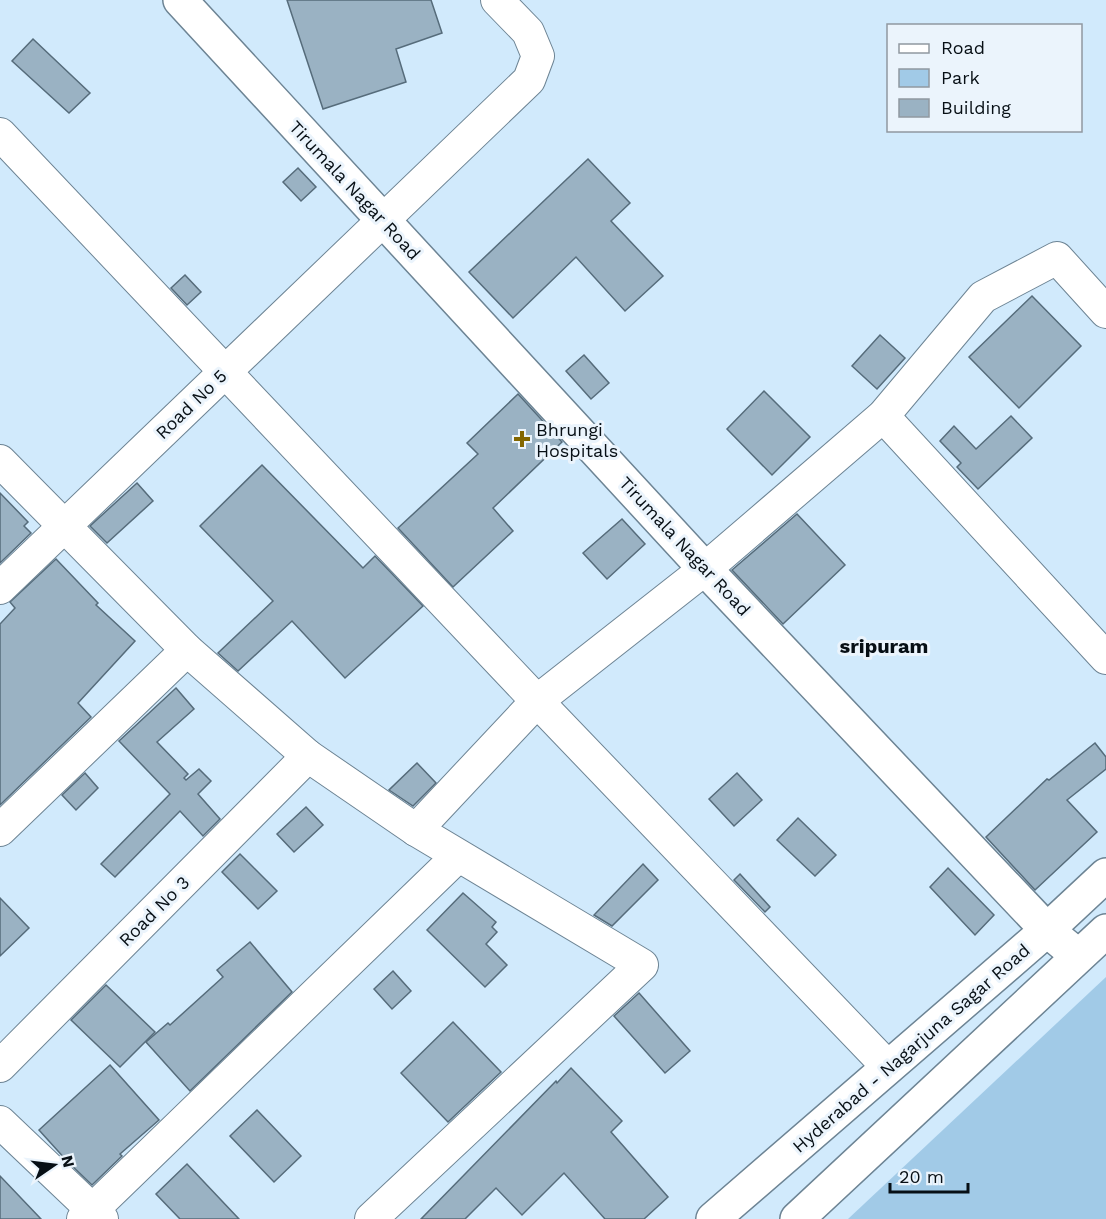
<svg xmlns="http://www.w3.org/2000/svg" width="1106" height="1219" viewBox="0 0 1106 1219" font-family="'Work Sans',sans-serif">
<rect width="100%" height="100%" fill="#d1eafc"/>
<polygon fill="#a1cae7" points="1106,977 1106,1219 848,1219"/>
<g fill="#9ab2c3" stroke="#566c7b" stroke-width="1.5">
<polygon points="287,0 431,0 442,33 396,49 406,82 323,109"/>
<polygon points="33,39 90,93 69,113 12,61"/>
<polygon points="588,159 630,203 611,221 663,276 625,311 576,257 513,318 469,272"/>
<polygon points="298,168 316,187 301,201 283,182"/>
<polygon points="185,275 201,292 187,305 171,288"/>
<polygon points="1032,296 1081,346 1019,408 969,357"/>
<polygon points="880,335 905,358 877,389 852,366"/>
<polygon points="584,355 609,383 591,399 566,371"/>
<polygon points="764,391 810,437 772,475 727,429"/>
<polygon points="518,394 562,442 493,508 513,531 453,587 398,528 478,454 467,443"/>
<polygon points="1011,416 1032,438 978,489 957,467 961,463 940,441 954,426 976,449"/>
<polygon points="262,465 363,568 375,556 423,606 345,678 292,621 238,671 218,653 273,601 200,526"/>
<polygon points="137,483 153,501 107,543 90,526"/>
<polygon points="0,493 28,522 24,526 31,533 0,563"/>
<polygon points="797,514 845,565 783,624 732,570"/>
<polygon points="622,519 645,544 607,579 583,553"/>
<polygon points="56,559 98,603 96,605 135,641 78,703 91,717 0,805 0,624 15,608 10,602"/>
<polygon points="176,688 194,709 157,742 188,774 184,778 186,780 199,769 211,781 198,794 220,819 203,836 180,811 115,877 101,864 170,794 119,741"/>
<polygon points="1095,743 1106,757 1106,769 1067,800 1097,832 1035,890 986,837 1047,779 1049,780"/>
<polygon points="417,763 436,783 413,806 389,790"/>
<polygon points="85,773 98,788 76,810 62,795"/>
<polygon points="737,773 762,800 734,826 709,799"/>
<polygon points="306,807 323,825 294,852 277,834"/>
<polygon points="798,818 836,855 815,876 777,840"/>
<polygon points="240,854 277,891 258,909 222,872"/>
<polygon points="643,864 658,880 612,926 594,915"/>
<polygon points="948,868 994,915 975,935 930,887"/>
<polygon points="740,874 770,907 765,912 734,880"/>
<polygon points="463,893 496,922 492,927 497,932 486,944 507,965 485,987 427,930"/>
<polygon points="0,898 29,928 0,956"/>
<polygon points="250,942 292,992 190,1091 146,1042 168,1023 170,1025 223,977 217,970"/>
<polygon points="393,971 411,991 392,1009 374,989"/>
<polygon points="106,985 155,1032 120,1067 71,1020"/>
<polygon points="639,993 690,1051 665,1073 614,1016"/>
<polygon points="453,1022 501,1072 448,1122 401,1073"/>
<polygon points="110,1065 159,1120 120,1154 122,1156 92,1185 67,1161 39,1130"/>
<polygon points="571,1068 622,1121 611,1132 668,1197 644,1219 605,1219 564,1173 522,1215 496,1188 465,1219 421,1219 556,1081 557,1083"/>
<polygon points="257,1110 301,1156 274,1182 230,1136"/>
<polygon points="187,1164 239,1219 180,1219 156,1194"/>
<polygon points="0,1176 41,1219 0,1219"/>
</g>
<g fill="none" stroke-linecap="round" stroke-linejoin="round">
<defs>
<g id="minor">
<polyline points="0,134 537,701 416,830"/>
<polyline points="883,416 1106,658"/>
<polyline points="0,461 187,650 308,756 416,830 642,965 371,1219"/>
<polyline points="0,588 529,80 538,56 528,32 497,0"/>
<polyline points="0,830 187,650"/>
<polyline points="0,1066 308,756"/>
<polyline points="888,1067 537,701 705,569 883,416 983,297 1057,258 1106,312"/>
<polyline points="0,1122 102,1219"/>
<polyline points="83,1219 458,856"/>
</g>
<polyline id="tertiary" points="180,0 705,569 1047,930 1078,956"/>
<g id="primary">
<polyline points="713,1219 1047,930 1106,875"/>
<polyline points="797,1219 1106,931"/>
</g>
</defs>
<use href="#minor" stroke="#6d8494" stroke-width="34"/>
<use href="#tertiary" stroke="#6d8494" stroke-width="36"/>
<use href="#primary" stroke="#6d8494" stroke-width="36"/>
<use href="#minor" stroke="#fff" stroke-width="32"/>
<use href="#tertiary" stroke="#fff" stroke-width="33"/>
<use href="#primary" stroke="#fff" stroke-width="33"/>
</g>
<path fill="#836700" stroke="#ebf4fc" stroke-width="2" d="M519 430h6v6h6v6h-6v6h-6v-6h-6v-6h6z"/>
<g text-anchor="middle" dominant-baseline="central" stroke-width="6" stroke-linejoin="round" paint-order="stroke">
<g font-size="18" fill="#070f15" stroke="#ebf4fc">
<text transform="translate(355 190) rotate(47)">Tirumala Nagar Road</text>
<text transform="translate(191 404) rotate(-44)">Road No 5</text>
<text transform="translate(685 546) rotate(47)">Tirumala Nagar Road</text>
<text transform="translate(154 911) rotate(-45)">Road No 3</text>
<text transform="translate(911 1048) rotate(-41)">Hyderabad - Nagarjuna Sagar Road</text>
</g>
<g font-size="18" fill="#070f15" stroke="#ebf4fc" text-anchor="start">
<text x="536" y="429">Bhrungi<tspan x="536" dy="21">Hospitals</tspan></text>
</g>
<g font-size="20" font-weight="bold" fill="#070f15" stroke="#ebf4fc">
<text x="884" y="646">sripuram</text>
</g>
</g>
<rect x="887" y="24" width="195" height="108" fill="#ebf4fc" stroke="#9098a0" stroke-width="1.5"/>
<rect x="899" y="44" width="30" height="9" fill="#ffffff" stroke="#9098a0" stroke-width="1.5"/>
<text x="941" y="54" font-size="18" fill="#070f15">Road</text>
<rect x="899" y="69" width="30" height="18" fill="#a1cae7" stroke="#9098a0" stroke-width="1.5"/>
<text x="941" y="84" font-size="18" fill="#070f15">Park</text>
<rect x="899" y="99" width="30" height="18" fill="#9ab2c3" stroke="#9098a0" stroke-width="1.5"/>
<text x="941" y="114" font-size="18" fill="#070f15">Building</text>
<g transform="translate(54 1165) rotate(76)" stroke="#ebf4fc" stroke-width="4.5" paint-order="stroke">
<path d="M0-4.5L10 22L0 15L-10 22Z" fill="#070f15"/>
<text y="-9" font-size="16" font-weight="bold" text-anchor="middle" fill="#070f15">N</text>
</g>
<path d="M890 1183v9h78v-9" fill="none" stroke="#070f15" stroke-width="3"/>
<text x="899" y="1183" font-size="18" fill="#070f15" stroke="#ebf4fc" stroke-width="4.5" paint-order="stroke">20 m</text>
</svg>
